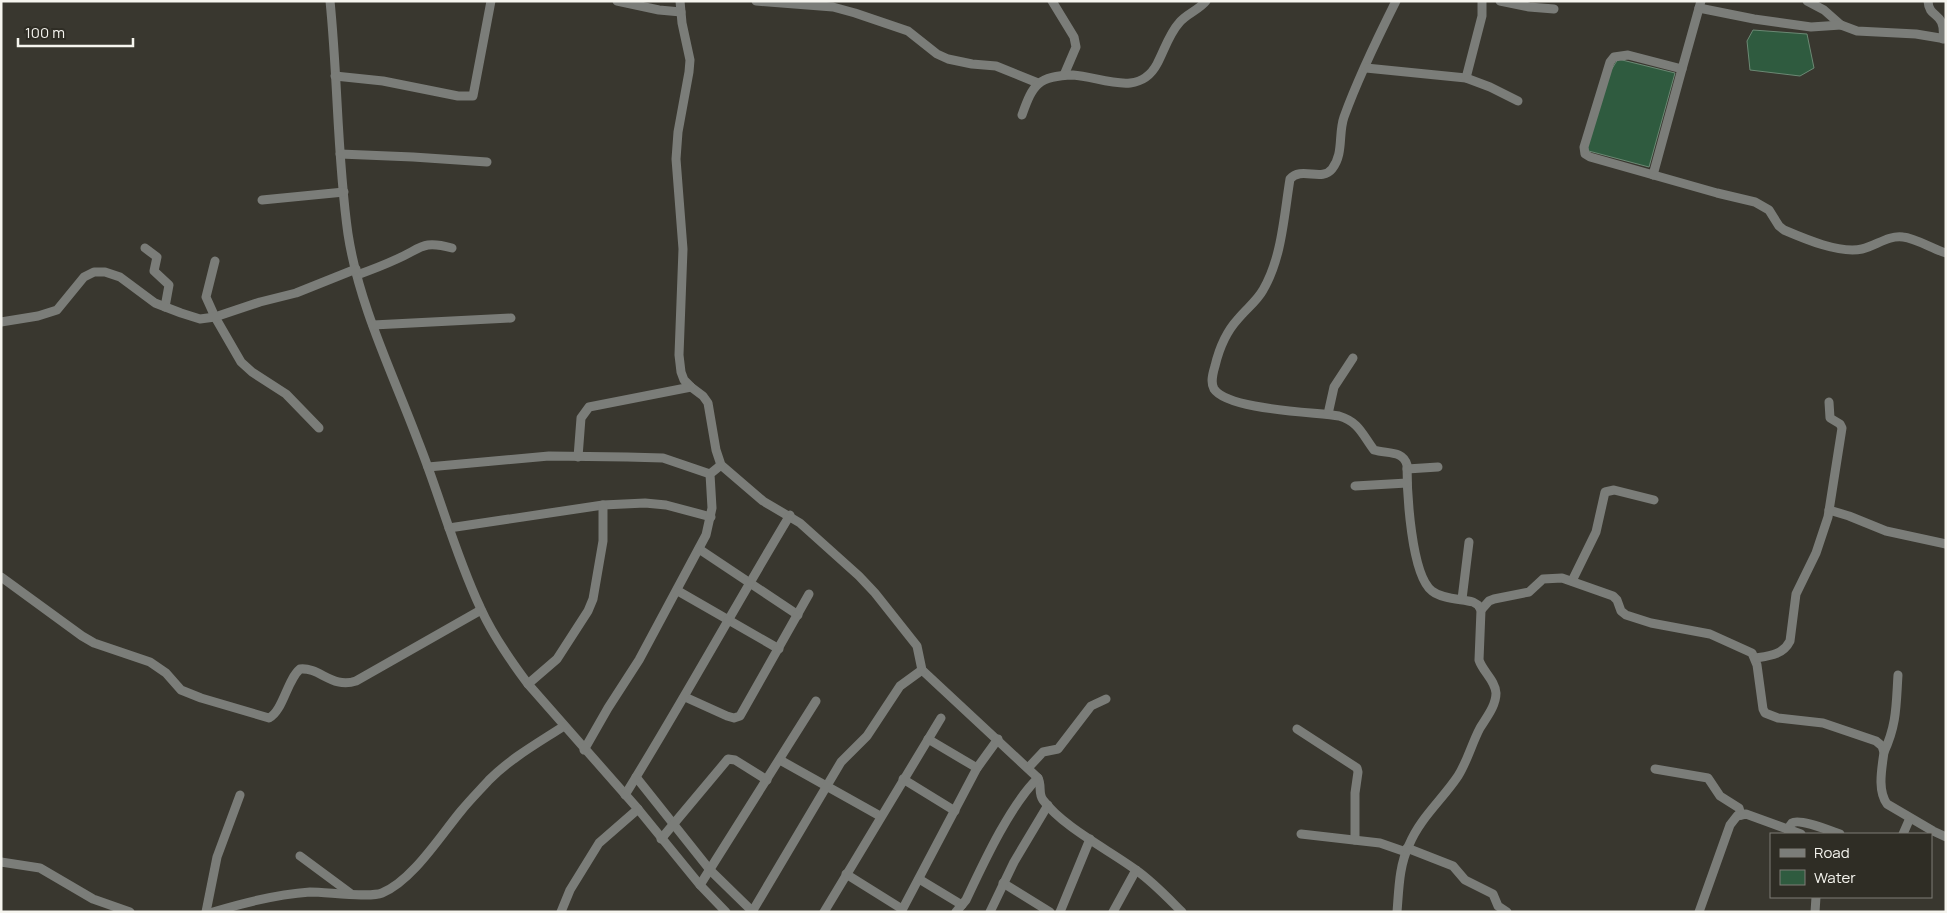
<svg xmlns="http://www.w3.org/2000/svg" width="1947" height="913" viewBox="0 0 1947 913" font-family="Manrope,sans-serif">
<rect width="100%" height="100%" fill="#39372f"/>
<g fill="#2f5b3f" stroke="#6b8974">
<polygon points="1753,30 1807,34 1814,68 1800,76 1750,70 1747,41"/>
<polygon points="1618,59 1675,73 1649,167 1585,150 1605,80"/>
</g>
<g fill="none" stroke-linecap="round" stroke-linejoin="round">
<g stroke="#7b7d79" stroke-width="9">
<path d="M330,1C338,79 337,157 348,234C359,306 393,374 418,441C440,496 455,554 480,607C492,634 510,660 528,684L638,809L700,885L726,912"/>
<polyline points="617,1 659,10 681,12"/>
<path d="M680,1L682,23L690,60L689,72L678,132L676,159L683,249L679,355L681,372L684,380L691,387L703,396L708,403L716,450L721,465L763,501L800,523L859,576L875,593L917,646L922,670L1038,778C1042,785 1038,794 1043,800C1063,827 1109,850 1136,870C1153,882 1167,897 1182,912"/>
<polyline points="756,1 833,7 855,13 908,31 937,54 948,59 972,64 996,66 1038,83"/>
<polyline points="1052,1 1074,37 1076,47 1064,75"/>
<path d="M1396,1C1377,39 1358,78 1344,117C1338,134 1344,154 1332,169C1322,182 1301,166 1290,179C1284,215 1282,258 1263,290C1257,301 1246,309 1238,319C1226,332 1219,349 1215,366C1213,373 1210,382 1214,389C1228,410 1314,412 1339,416C1359,422 1362,434 1374,450C1387,454 1403,450 1407,465C1407,492 1411,575 1432,591C1442,599 1461,599 1473,602L1478,605L1481,610L1479,660C1483,672 1495,680 1496,693C1496,706 1486,718 1480,728C1472,743 1467,762 1458,776C1442,800 1420,818 1409,845C1399,866 1399,888 1397,912"/>
<polyline points="1500,1 1529,7 1554,9"/>
<path d="M1701,1L1682,69L1628,55L1614,57L1610,62L1584,147L1585,154L1590,157L1717,193L1755,202L1769,210L1779,226L1784,230C1805,239 1840,254 1862,249C1876,246 1888,235 1903,237C1915,238 1933,249 1946,253"/>
<polyline points="1807,1 1824,10 1841,25 1857,31 1916,34 1946,39"/>
<path d="M1928,1C1929,20 1946,10 1943,39"/>
<polyline points="1699,8 1754,19 1811,27 1841,25"/>
<polyline points="1366,68 1466,78 1490,87 1518,101"/>
<polyline points="335,76 383,81 458,96 473,96 491,1"/>
<polyline points="1466,78 1482,16 1482,1"/>
<path d="M1022,115C1033,84 1038,76 1073,75C1102,77 1139,98 1157,64C1164,51 1169,34 1179,23C1186,14 1199,10 1206,1"/>
<polyline points="340,154 413,157 487,162"/>
<polyline points="1653,175 1682,69"/>
<polyline points="262,200 344,192"/>
<polyline points="145,248 157,257 154,271 169,285 165,307"/>
<polyline points="215,261 206,297 215,317 241,362 252,372 286,394 319,428"/>
<path d="M357,275C371,270 384,265 397,259C422,248 422,240 452,248"/>
<polyline points="1,322 38,316 57,310 84,277 94,272 105,272 120,277 155,303 181,313 200,319 215,317 260,302 296,293 356,269"/>
<polyline points="373,325 511,318"/>
<polyline points="1328,414 1334,387 1353,358"/>
<polyline points="578,457 581,418 589,407 691,387"/>
<polyline points="428,467 549,456 627,457 663,458 710,474"/>
<polyline points="1407,469 1438,467"/>
<polyline points="1355,486 1407,483"/>
<polyline points="1829,510 1849,516 1886,531 1946,544"/>
<polyline points="449,528 603,505 645,503 666,505 711,517"/>
<polyline points="699,549 798,615"/>
<path d="M1,577L82,636L94,643L150,662L166,673L181,690L201,698L269,718C283,711 287,680 300,669C320,667 332,689 356,681L481,610"/>
<polyline points="1572,581 1596,532 1605,492 1614,490 1654,500"/>
<polyline points="678,591 779,649"/>
<polyline points="1462,599 1469,542"/>
<path d="M1481,610L1489,601L1494,599L1529,592L1543,579L1562,578L1613,596L1617,600L1621,611L1626,615L1651,623L1710,634L1752,653L1757,665L1763,709L1765,713L1778,718L1823,723L1876,741L1882,746L1884,752C1882,768 1877,790 1887,804L1933,831L1946,837"/>
<path d="M1756,658C1769,656 1783,655 1790,641L1796,594L1816,553L1828,517L1842,428L1840,424L1830,418L1829,402"/>
<polyline points="528,684 557,659 588,611 593,599 603,541 603,505"/>
<polyline points="685,697 727,716 734,718 740,716 809,594"/>
<polyline points="1297,729 1357,768 1358,772 1355,793 1355,840"/>
<polyline points="928,739 977,768"/>
<polyline points="584,750 608,708 639,660 706,535 712,508 710,474 721,465"/>
<path d="M1884,752C1897,724 1896,705 1898,675"/>
<polyline points="780,760 880,816"/>
<polyline points="1028,768 1043,752 1058,749 1091,706 1106,699"/>
<polyline points="1655,769 1708,778 1720,796 1739,808 1741,815"/>
<polyline points="636,777 710,870 753,912"/>
<polyline points="903,779 955,811"/>
<path d="M625,795C682,703 734,608 790,515"/>
<path d="M1788,830C1789,828 1790,825 1792,823C1799,818 1831,831 1840,834"/>
<polyline points="1301,834 1380,843 1406,852"/>
<polyline points="1903,834 1910,818"/>
<polyline points="661,839 728,759 735,760 767,780"/>
<polyline points="1407,848 1453,866 1465,880 1493,894 1498,906 1507,912"/>
<polyline points="300,856 350,893"/>
<polyline points="1,862 40,868 93,899 130,912"/>
<polyline points="846,874 902,909"/>
<polyline points="919,879 962,905"/>
<polyline points="1003,883 1050,912"/>
<polyline points="700,885 816,701"/>
<polyline points="206,912 217,857 240,795"/>
<path d="M213,912C243,903 279,894 310,892C327,892 370,898 382,893C412,881 441,835 461,811C470,800 480,790 489,780C511,758 538,743 564,726"/>
<polyline points="561,912 570,890 599,843 638,809"/>
<polyline points="752,912 841,762 867,736 900,686 922,670"/>
<polyline points="824,912 941,718"/>
<polyline points="901,912 977,768 998,739"/>
<path d="M956,912L966,900C983,864 1010,805 1038,778"/>
<polyline points="990,912 1014,862 1048,805"/>
<polyline points="1060,912 1090,839"/>
<polyline points="1113,912 1136,870"/>
<polyline points="1699,912 1730,825 1737,816 1746,814 1801,834"/>
<polyline points="1815,912 1816,897"/>
</g>
</g>
<rect width="1947" height="913" fill="none" stroke="#f6f5ef" stroke-width="5"/>
<rect x="1770" y="833" width="162" height="65" fill="#2f2d25" stroke="#7f7d76"/>
<rect x="1780" y="849" width="25" height="8" fill="#7b7d79" stroke="#7f7d76"/>
<text x="1814" y="858" font-size="15" fill="#f6f5ef">Road</text>
<rect x="1780" y="870" width="25" height="15" fill="#2f5b3f" stroke="#7f7d76"/>
<text x="1814" y="883" font-size="15" fill="#f6f5ef">Water</text>
<path d="M18 38v8h115v-8" fill="none" stroke="#f6f5ef" stroke-width="2.5"/>
<text x="25" y="38" font-size="15" fill="#f6f5ef" stroke="#2f2d25" stroke-width="4" paint-order="stroke">100 m</text>
</svg>
